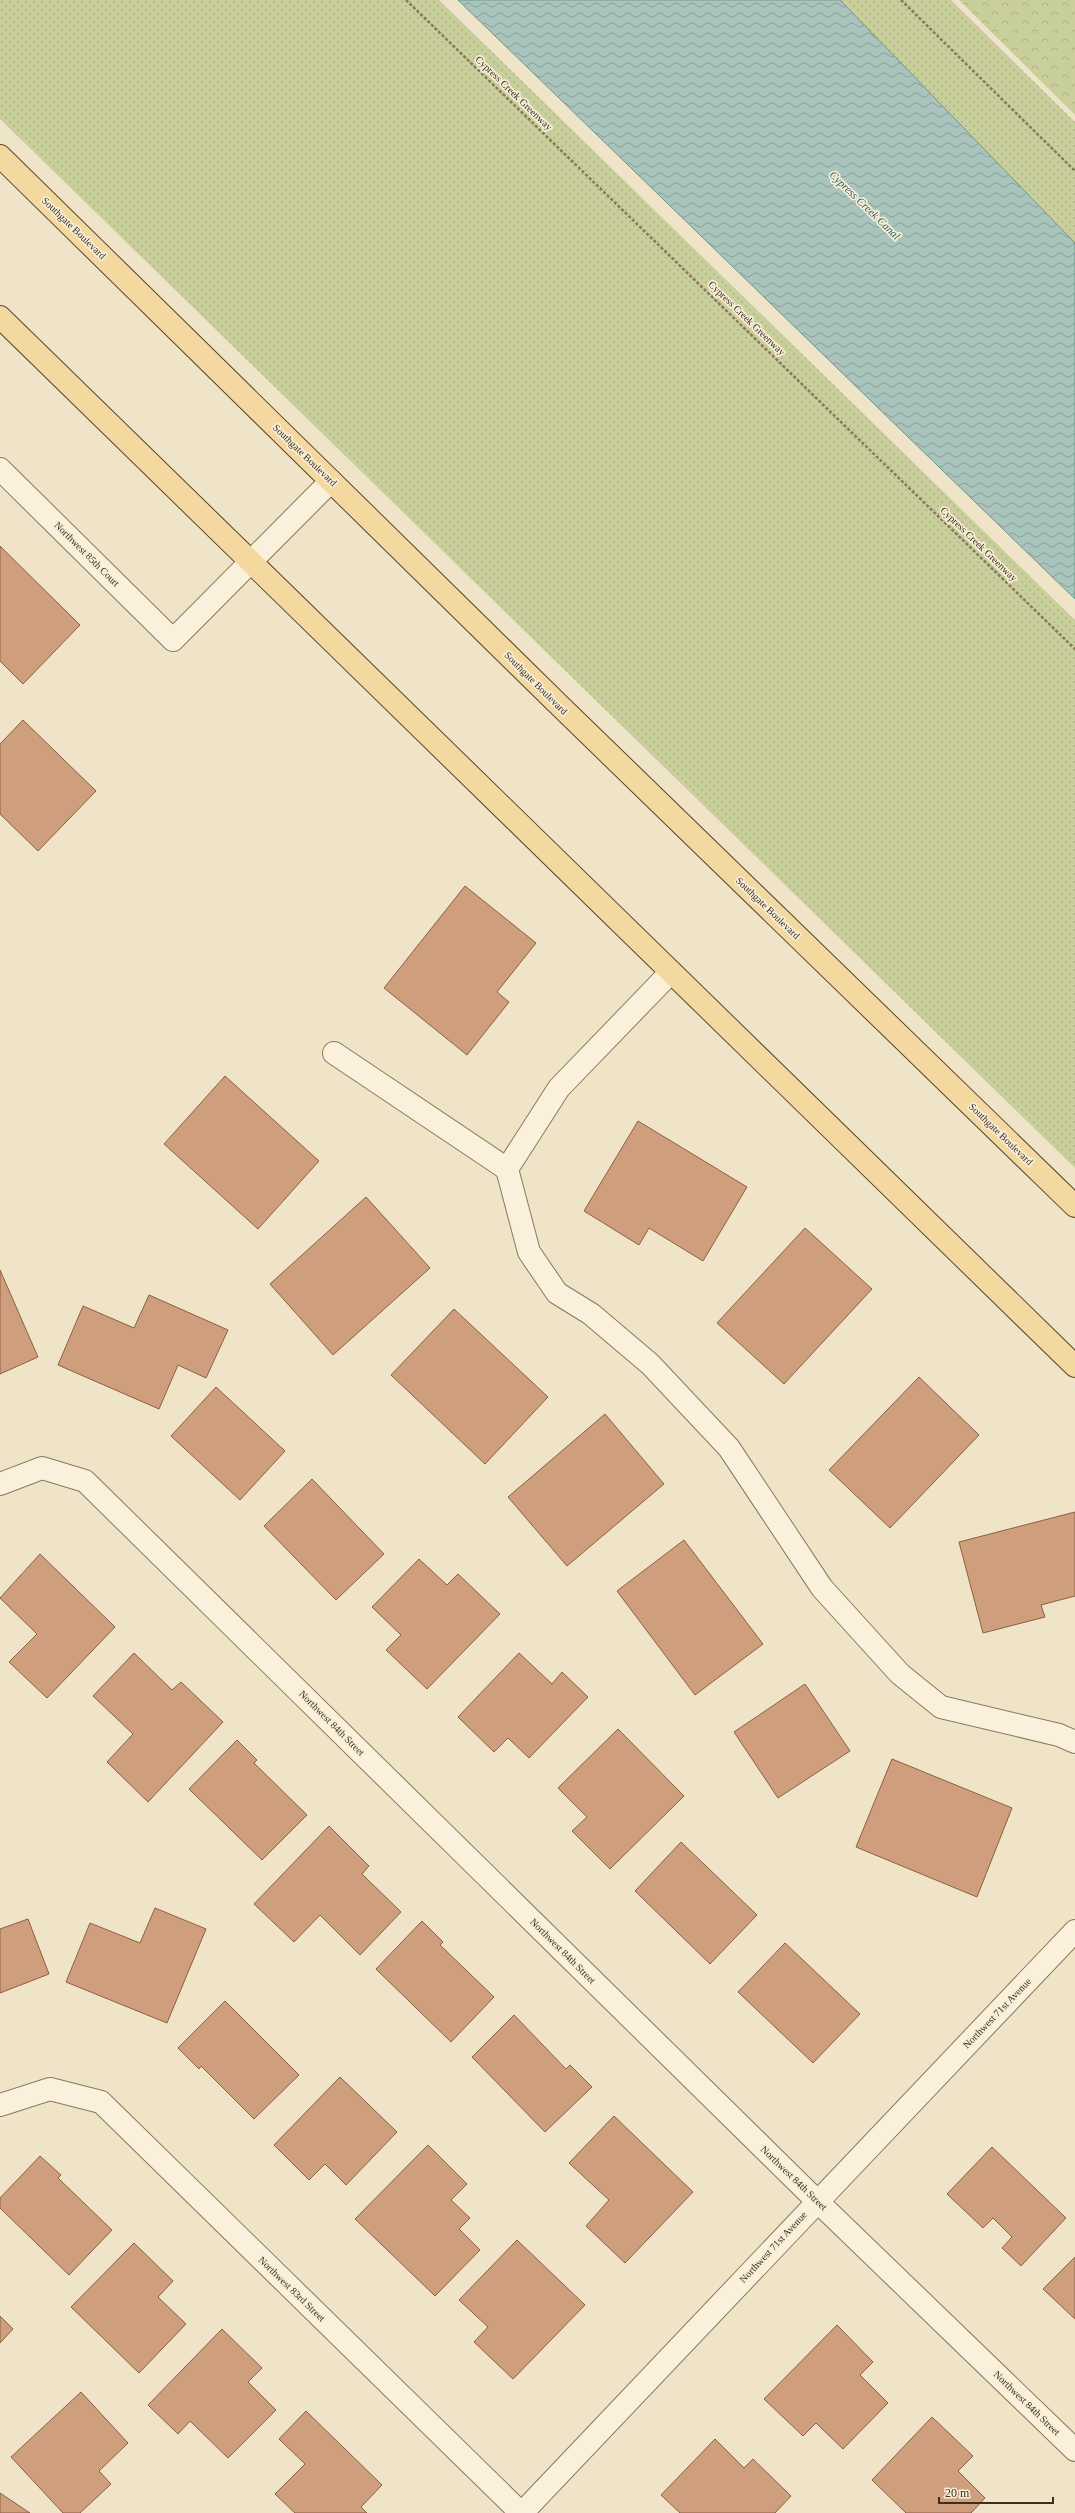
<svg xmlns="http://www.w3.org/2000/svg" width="1075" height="2513" viewBox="0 0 1075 2513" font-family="'Times New Roman',serif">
<defs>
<pattern id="grass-dots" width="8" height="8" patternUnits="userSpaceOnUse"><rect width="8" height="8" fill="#c9cf9b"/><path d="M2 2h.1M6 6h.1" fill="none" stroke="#aeb285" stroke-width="1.8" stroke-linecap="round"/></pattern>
<pattern id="park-crowns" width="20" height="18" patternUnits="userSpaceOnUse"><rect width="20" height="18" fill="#c9cf9b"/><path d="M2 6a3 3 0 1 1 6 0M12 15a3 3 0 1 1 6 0" fill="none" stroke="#aeb285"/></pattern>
<pattern id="water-waves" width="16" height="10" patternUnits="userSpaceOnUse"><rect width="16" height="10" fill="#a9c4bc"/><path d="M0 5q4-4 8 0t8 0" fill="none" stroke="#8ba098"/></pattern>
</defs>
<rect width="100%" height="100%" fill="#f0e4c8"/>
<g fill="url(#grass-dots)">
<polygon points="0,0 439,0 1075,620 1075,1168 0,119"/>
<polygon points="840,0 951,0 1075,122 1075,243"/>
</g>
<polygon fill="url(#park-crowns)" points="959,0 1075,0 1075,115"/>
<polygon fill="url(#water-waves)" stroke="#6f938a" points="458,0 840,0 1075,243 1075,599"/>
<g fill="#cf9f7d" stroke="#8d5f41">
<polygon points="0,546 80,625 23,684 0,661"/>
<polygon points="23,720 96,791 38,851 0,814 0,744"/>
<polygon points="465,886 536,943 497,992 509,1002 467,1055 384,988"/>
<polygon points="225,1076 319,1161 258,1229 164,1144"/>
<polygon points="638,1121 747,1187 703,1261 649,1228 639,1245 584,1211"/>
<polygon points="366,1197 430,1268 333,1355 270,1284"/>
<polygon points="805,1228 872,1289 784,1384 717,1323"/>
<polygon points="0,1270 38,1357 0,1374"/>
<polygon points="149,1295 228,1330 206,1378 178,1365 159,1409 58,1365 83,1306 134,1328"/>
<polygon points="454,1309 548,1397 485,1464 391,1375"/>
<polygon points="919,1377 979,1435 890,1528 829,1470"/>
<polygon points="216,1387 285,1451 240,1500 171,1436"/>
<polygon points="605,1414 664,1484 567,1566 508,1497"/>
<polygon points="312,1479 384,1554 336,1600 264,1526"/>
<polygon points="1075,1512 1075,1596 1041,1605 1045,1617 983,1633 959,1542"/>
<polygon points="684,1540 763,1644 695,1695 617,1591"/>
<polygon points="40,1554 115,1627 47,1698 9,1662 37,1634 0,1598"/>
<polygon points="419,1559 447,1585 458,1574 500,1614 427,1689 386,1650 401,1635 372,1607"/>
<polygon points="134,1653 172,1690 181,1682 223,1722 148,1802 107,1762 133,1734 93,1696"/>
<polygon points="519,1653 552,1684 562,1672 588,1697 529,1758 508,1738 494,1752 458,1717"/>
<polygon points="805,1684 850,1751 778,1798 734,1732"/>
<polygon points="618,1729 684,1796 610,1869 572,1831 587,1817 558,1788"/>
<polygon points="237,1740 257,1760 254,1763 307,1815 262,1860 189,1789"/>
<polygon points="892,1759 1012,1808 977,1897 856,1847"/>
<polygon points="329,1826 369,1866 362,1874 401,1912 360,1955 320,1915 294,1942 254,1904"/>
<polygon points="681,1842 757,1915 710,1964 635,1891"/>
<polygon points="155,1908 206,1929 167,2023 66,1982 90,1923 140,1943"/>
<polygon points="28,1919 49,1974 0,1993 0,1929"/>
<polygon points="422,1921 443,1942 440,1945 494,1997 451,2042 376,1969"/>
<polygon points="785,1943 860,2014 813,2063 738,1992"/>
<polygon points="225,2001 299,2075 254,2119 201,2066 199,2069 178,2048"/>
<polygon points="514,2015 566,2069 570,2065 592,2087 545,2132 472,2057"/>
<polygon points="340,2077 397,2132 346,2185 325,2164 309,2180 274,2145"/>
<polygon points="614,2116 693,2192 625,2263 586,2226 609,2200 569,2163"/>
<polygon points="428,2145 467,2184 451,2200 470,2218 459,2229 480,2250 435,2296 355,2219"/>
<polygon points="992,2147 1066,2218 1021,2266 1002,2248 1012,2237 993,2218 983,2228 947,2194"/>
<polygon points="40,2156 61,2175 58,2178 112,2230 69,2275 0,2208 0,2198"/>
<polygon points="517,2240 585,2305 513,2379 474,2342 488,2327 459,2300"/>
<polygon points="134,2243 173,2281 158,2297 186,2324 139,2373 71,2307"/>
<polygon points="1075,2257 1075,2319 1043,2289"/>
<polygon points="0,2316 13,2329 0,2343"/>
<polygon points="837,2325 873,2362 860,2375 888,2403 843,2449 816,2423 803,2436 764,2399"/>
<polygon points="222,2329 262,2368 248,2382 276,2410 228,2458 190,2421 178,2434 148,2405"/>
<polygon points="81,2392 128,2443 99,2471 111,2484 80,2513 63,2513 11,2457"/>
<polygon points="306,2411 382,2485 361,2507 367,2513 295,2513 275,2494 305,2464 279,2439"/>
<polygon points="932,2417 973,2456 958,2471 985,2498 971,2513 906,2513 872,2480"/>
<polygon points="715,2439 744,2468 753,2459 791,2496 775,2513 680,2513 661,2495"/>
<polygon points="0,2493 30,2513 0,2513"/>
</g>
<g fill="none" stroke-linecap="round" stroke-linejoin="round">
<defs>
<g id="minor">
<polyline points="0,469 173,640 331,481"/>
<polyline points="671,972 559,1088 507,1169 529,1252 557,1293 591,1314 650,1364 729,1448 822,1588 900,1674 941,1707 1059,1735 1075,1742"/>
<polyline points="334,1053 507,1169"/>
<polyline points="0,1484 42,1468 85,1481 817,2201 1075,2450"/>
<polyline points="0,2105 50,2089 101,2102 521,2513"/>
<polyline points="522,2513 1075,1931"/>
</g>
<g id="major">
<polyline points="0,156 558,704 1075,1206"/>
<polyline points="0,317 1075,1366"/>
</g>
</defs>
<use href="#minor" stroke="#8d765c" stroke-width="24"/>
<use href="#major" stroke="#5b4430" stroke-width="24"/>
<g stroke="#8d765c" stroke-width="2.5" stroke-dasharray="3 2" stroke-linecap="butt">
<polyline points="406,0 1075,649"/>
<polyline points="901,0 1075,171"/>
</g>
<use href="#minor" stroke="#faf1dc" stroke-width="22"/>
<use href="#major" stroke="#f3d9a0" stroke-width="22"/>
</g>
<g text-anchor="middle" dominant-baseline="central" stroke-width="3.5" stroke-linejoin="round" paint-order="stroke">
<g font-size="10" fill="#3d2e20" stroke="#f7eed8">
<text transform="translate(514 93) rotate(44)">Cypress Creek Greenway</text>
<text transform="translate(74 228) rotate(44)">Southgate Boulevard</text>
<text transform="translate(747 318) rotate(44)">Cypress Creek Greenway</text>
<text transform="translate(305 455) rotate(44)">Southgate Boulevard</text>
<text transform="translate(979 544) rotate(44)">Cypress Creek Greenway</text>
<text transform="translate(87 554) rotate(45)">Northwest 85th Court</text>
<text transform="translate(536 683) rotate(45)">Southgate Boulevard</text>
<text transform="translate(768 908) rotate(44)">Southgate Boulevard</text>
<text transform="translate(1001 1134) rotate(44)">Southgate Boulevard</text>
<text transform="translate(332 1723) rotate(45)">Northwest 84th Street</text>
<text transform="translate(563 1951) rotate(45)">Northwest 84th Street</text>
<text transform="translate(997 2013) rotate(-46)">Northwest 71st Avenue</text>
<text transform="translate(794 2178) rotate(44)">Northwest 84th Street</text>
<text transform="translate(773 2247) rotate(-47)">Northwest 71st Avenue</text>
<text transform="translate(292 2289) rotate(44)">Northwest 83rd Street</text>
<text transform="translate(1027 2403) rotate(44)">Northwest 84th Street</text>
</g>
<g font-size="11" font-style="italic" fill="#2f5d5a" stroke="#f7eed8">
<text transform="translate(865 205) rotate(44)">Cypress Creek Canal</text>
</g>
</g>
<path d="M939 2497v6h114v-6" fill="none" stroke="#3d2e20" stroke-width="2"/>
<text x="945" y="2497" font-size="12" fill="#3d2e20" stroke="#f7eed8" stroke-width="3" paint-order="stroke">20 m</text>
</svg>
